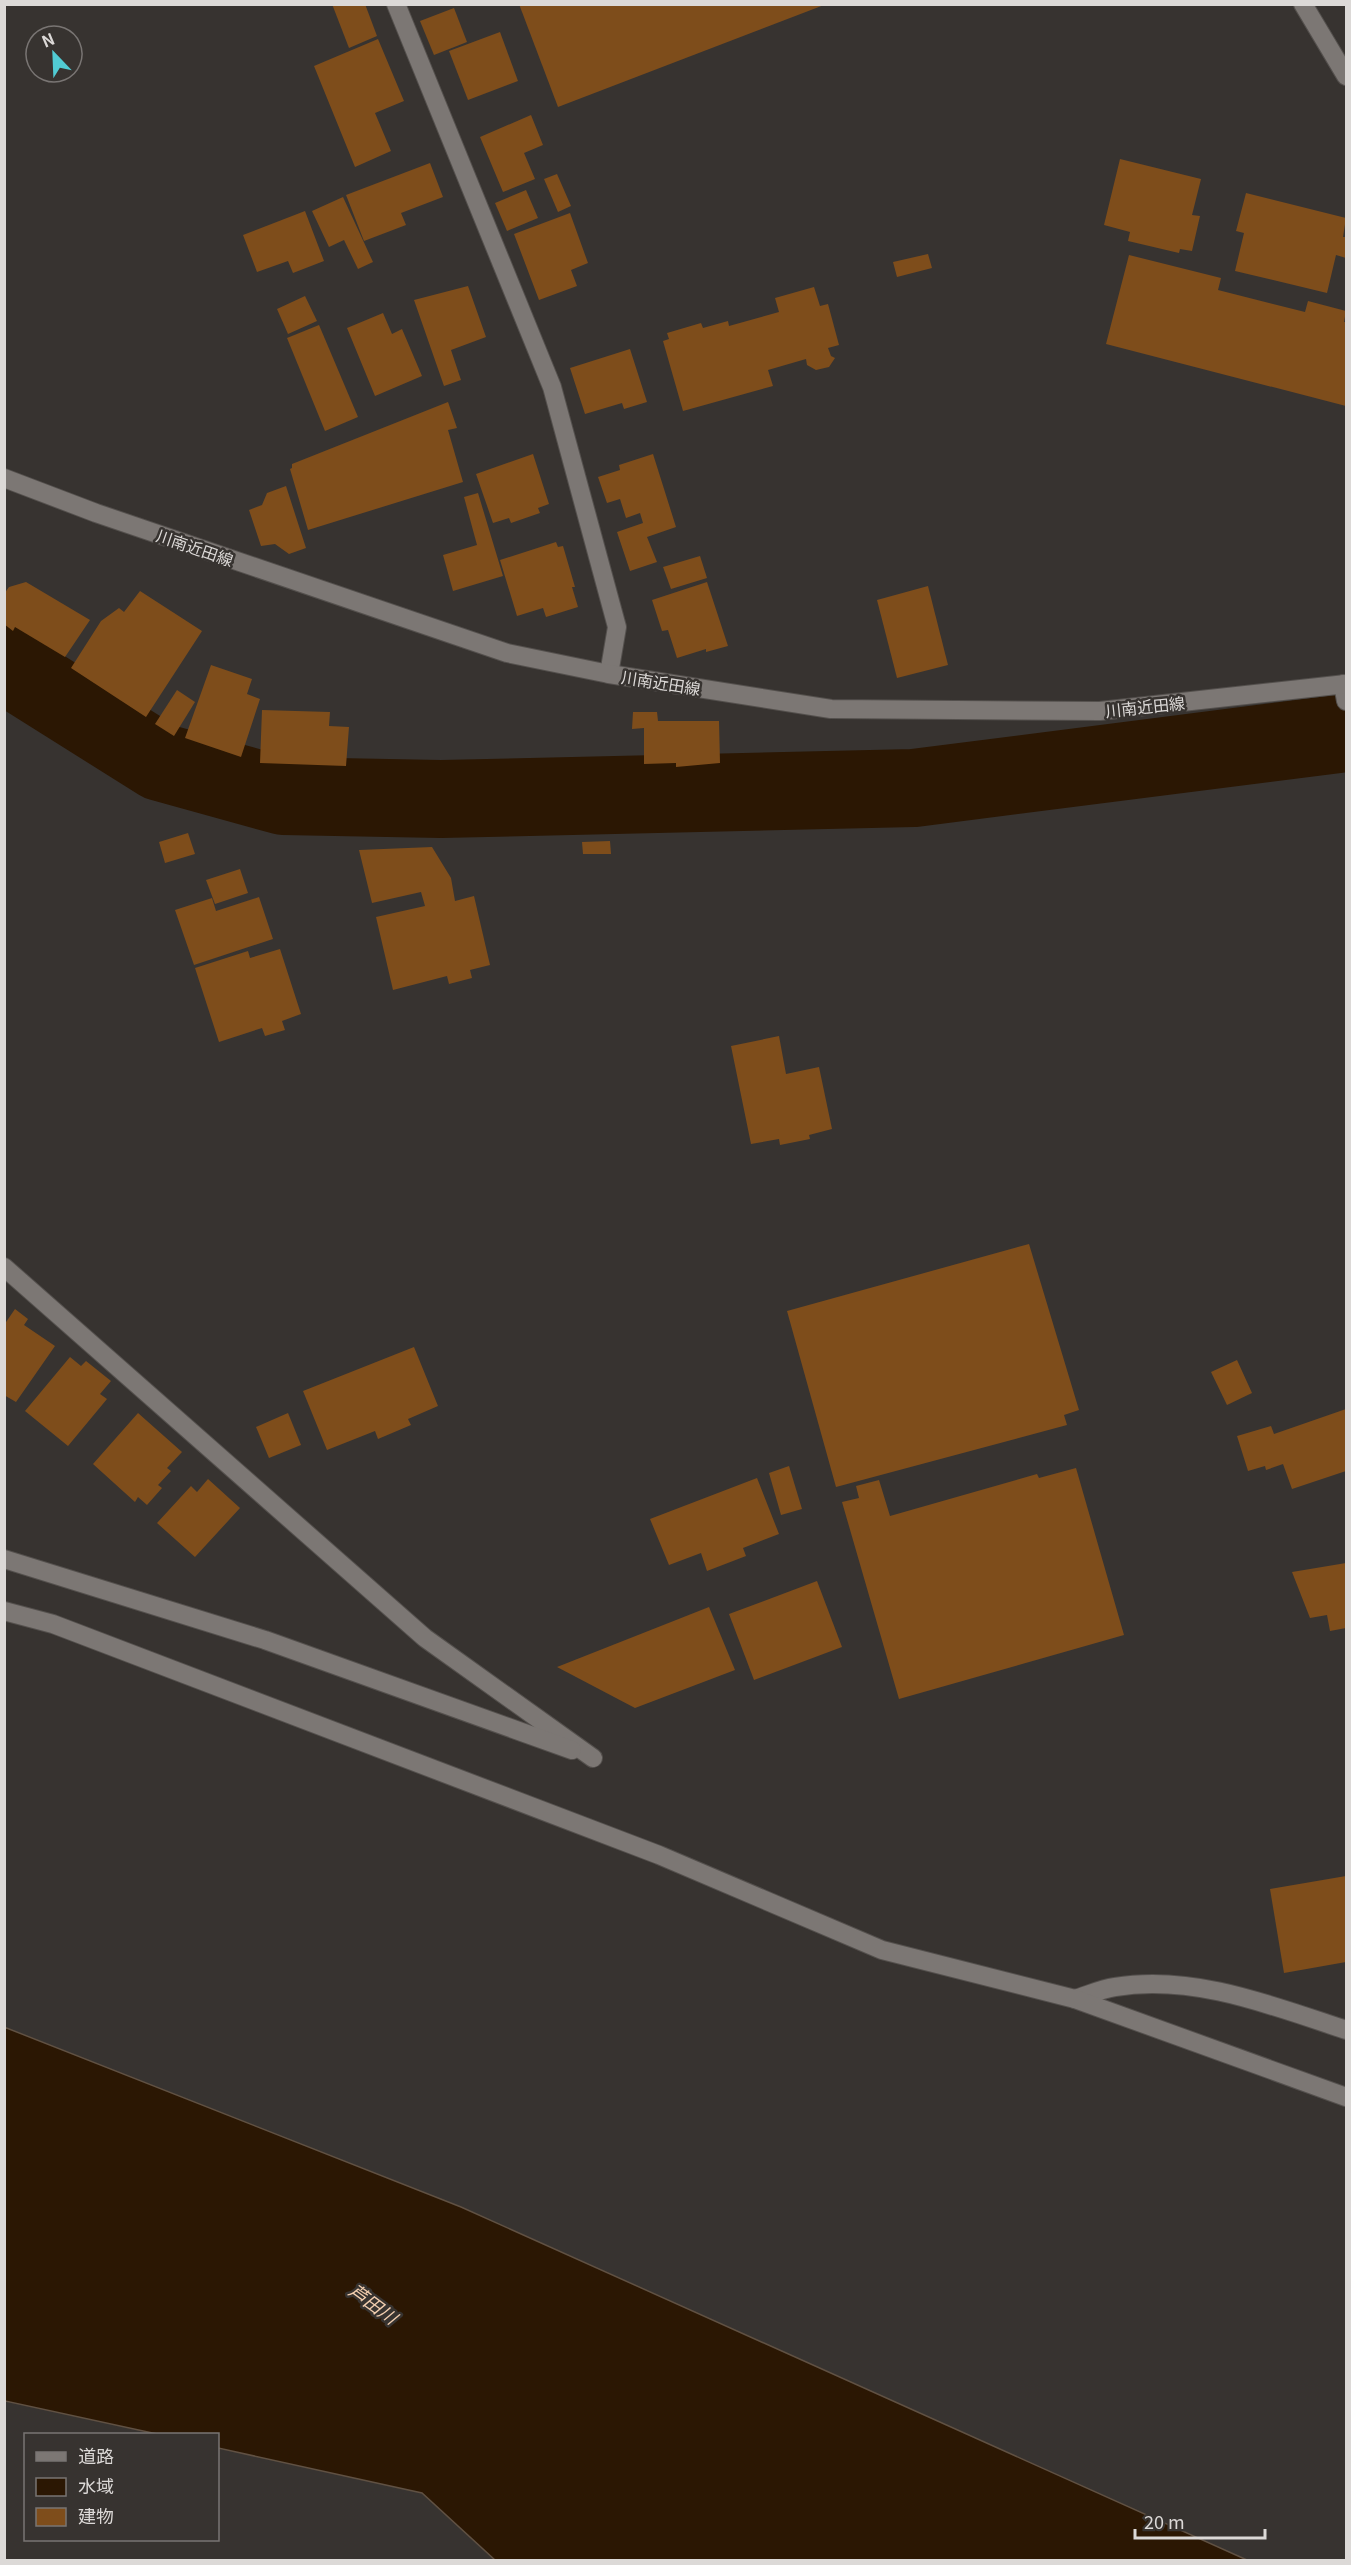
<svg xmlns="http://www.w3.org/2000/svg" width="1351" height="2565" viewBox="0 0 1351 2565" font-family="Georgia,'Noto Sans JP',serif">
<rect width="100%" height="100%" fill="#373330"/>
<polygon fill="#2b1703" stroke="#605143" stroke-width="1.5" points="4,2027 461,2207 1247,2560 495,2560 422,2493 218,2448 218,2434 157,2434 5,2401"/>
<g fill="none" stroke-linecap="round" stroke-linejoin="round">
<polyline stroke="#2b1703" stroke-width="78" points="4,664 160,762 283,796 441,799 914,788 1346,733"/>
</g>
<g fill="#7e4d1b">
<polygon points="332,4 365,4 377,36 349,48"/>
<polygon points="519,4 824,4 824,5 558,107"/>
<polygon points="454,8 467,42 434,55 420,21"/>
<polygon points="500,32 518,81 468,100 449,51"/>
<polygon points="378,39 404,101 375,113 391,151 355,167 314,66"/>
<polygon points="531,115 543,145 524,153 535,179 503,192 480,137"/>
<polygon points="1120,159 1201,179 1192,215 1200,216 1192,251 1180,249 1179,253 1128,241 1130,232 1104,225"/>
<polygon points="430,163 443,197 401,213 406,225 364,241 346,195"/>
<polygon points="557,174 571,206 558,212 544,179"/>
<polygon points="526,190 538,218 507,231 495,203"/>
<polygon points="1246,193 1346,218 1343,237 1346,237 1346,258 1336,255 1327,293 1235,271 1244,233 1236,231"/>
<polygon points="343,197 373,262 358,269 344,240 329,247 312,211"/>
<polygon points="305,211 324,261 293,273 288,261 257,272 243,235"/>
<polygon points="570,213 588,263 571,270 577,286 539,300 514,234"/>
<polygon points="928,254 932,268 897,277 893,262"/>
<polygon points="1129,255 1221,278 1218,290 1305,312 1308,301 1346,311 1344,322 1346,322 1346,406 1106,344"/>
<polygon points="468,286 486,337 451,350 461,380 444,386 414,300"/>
<polygon points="814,287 820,306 828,304 839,345 828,348 831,356 835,358 829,367 816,370 807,365 806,359 768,370 773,386 683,411 663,341 669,339 667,333 701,323 703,328 728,321 729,326 779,312 775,298"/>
<polygon points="305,296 317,321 288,334 277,309"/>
<polygon points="383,313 392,334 402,329 422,376 375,396 347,328"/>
<polygon points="319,325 358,417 325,431 287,338"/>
<polygon points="630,349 647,402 624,409 622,403 585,414 570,368"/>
<polygon points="448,402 457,428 448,430 463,482 308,530 290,469 292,468 292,464"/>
<polygon points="533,454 549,504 538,508 540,513 511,523 509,518 493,523 476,474"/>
<polygon points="653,454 676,527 647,537 657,562 630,571 617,532 643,523 640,513 626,518 620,499 607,503 598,477 620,470 619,465"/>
<polygon points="286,486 306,548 289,554 275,544 261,546 249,510 262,505 267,493"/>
<polygon points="478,493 503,576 453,591 443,555 477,545 464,497"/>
<polygon points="556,542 558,547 563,546 575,587 572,587 578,607 546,617 543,608 517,616 500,560"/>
<polygon points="700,556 707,578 671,589 663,567"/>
<polygon points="26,582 90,620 65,657 15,627 13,631 4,624 4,594 9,587"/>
<polygon points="707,582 728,646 706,652 706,649 677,658 668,630 662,631 652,600"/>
<polygon points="928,586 948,665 897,678 877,600"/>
<polygon points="140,591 202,631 146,717 71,668 101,621 119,608 124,612"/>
<polygon points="211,665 252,679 247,694 260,699 241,757 185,738"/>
<polygon points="177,690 195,702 174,736 155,724"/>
<polygon points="262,710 330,712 329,726 349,727 346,766 260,763"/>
<polygon points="633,712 657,712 658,721 719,721 720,763 676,767 676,763 644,764 644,728 632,729"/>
<polygon points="188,833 195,854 165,863 159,842"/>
<polygon points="610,841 611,854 583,854 582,842"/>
<polygon points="432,847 451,878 455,901 474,896 490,965 470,970 472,978 449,984 447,976 393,990 376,917 425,906 421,892 372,903 359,850"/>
<polygon points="240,869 248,893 215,904 206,880"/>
<polygon points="259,897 273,939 194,965 175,910 212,898 216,911"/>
<polygon points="280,949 301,1014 282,1021 285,1030 265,1036 262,1028 219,1042 195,968 248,951 250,958"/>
<polygon points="779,1036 786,1074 819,1067 832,1129 809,1135 810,1139 780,1145 779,1139 751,1144 731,1046"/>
<polygon points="1029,1244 1079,1410 1064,1415 1067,1425 836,1487 787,1311"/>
<polygon points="15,1309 28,1319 24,1325 55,1346 16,1402 4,1395 4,1325"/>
<polygon points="414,1347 438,1406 408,1419 411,1425 378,1439 375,1431 327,1450 303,1391"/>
<polygon points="70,1357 81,1366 86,1361 111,1381 100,1394 107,1399 68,1446 25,1411"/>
<polygon points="1237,1360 1252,1393 1227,1405 1211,1372"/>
<polygon points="1346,1409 1346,1471 1292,1489 1283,1464 1266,1470 1265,1466 1248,1471 1237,1436 1271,1426 1274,1434"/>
<polygon points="138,1413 182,1452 167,1468 171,1471 158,1485 162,1488 147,1505 138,1497 135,1502 93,1464"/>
<polygon points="288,1413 301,1445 269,1458 256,1427"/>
<polygon points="789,1466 802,1509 781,1515 769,1473"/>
<polygon points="1076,1468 1124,1635 899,1699 842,1502 859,1498 856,1486 879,1480 890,1516 1037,1474 1039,1478"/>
<polygon points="757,1478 779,1534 743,1548 746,1556 707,1571 701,1553 669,1565 650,1519"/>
<polygon points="208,1479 240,1508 195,1557 157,1523 191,1486 197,1492"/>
<polygon points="1346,1563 1346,1628 1330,1631 1327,1615 1310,1618 1292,1572"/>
<polygon points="817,1581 842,1647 754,1680 729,1614"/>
<polygon points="709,1607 735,1670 635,1708 557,1667"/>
<polygon points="1346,1876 1346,1962 1284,1973 1270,1889"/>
</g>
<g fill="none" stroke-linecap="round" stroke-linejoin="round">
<defs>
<polyline id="lane" points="1303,4 1346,76"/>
<g id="street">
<polyline points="396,4 552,387 617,627 609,674"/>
<polyline points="1343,684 1346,701"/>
<polyline points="4,1267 425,1638 593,1758"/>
<polyline points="4,1559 265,1640 572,1750"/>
<path d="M1075,1999C1088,1995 1101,1989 1115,1987C1194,1974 1273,2006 1346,2030"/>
</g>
<g id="secondary">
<polyline points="4,478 96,513 507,653 609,674 831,709 1100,711 1346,684"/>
<polyline points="4,1611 53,1624 659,1855 882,1950 1075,1999 1346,2097"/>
</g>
</defs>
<use href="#lane" stroke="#54504d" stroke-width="20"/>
<use href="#street" stroke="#54504d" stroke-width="20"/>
<use href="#secondary" stroke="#54504d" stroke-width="20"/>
<use href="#lane" stroke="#7c7774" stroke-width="18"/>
<use href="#street" stroke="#7c7774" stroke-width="18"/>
<use href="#secondary" stroke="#7c7774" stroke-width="18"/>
</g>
<g text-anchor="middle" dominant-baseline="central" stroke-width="5" stroke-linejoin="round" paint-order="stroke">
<g font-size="16" fill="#dcd9d7" stroke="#373330">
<text transform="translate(195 547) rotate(19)">川南近田線</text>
<text transform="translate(661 682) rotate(9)">川南近田線</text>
<text transform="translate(1145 706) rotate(-6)">川南近田線</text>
</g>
<g font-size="18" font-style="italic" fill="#f2ceaf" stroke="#373330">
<text transform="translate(374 2303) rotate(36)">芦田川</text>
</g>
</g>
<rect width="1351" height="2565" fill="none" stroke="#dcd9d7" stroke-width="12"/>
<rect x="24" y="2433" width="195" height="108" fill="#373330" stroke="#797573" stroke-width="1.5"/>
<rect x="36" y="2452" width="30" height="9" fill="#7c7774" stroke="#797573" stroke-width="1.5"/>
<text x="78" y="2463" font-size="18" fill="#dcd9d7">道路</text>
<rect x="36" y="2478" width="30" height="18" fill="#2b1703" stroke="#797573" stroke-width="1.5"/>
<text x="78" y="2493" font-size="18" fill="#dcd9d7">水域</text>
<rect x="36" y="2508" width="30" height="18" fill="#7e4d1b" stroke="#797573" stroke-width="1.5"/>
<text x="78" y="2523" font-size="18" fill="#dcd9d7">建物</text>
<g transform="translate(54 54) rotate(337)"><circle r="28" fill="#373330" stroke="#797573" stroke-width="1.5"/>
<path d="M0-4.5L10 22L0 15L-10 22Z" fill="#51ccd4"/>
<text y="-9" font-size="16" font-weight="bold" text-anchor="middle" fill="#dcd9d7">N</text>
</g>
<path d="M1135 2529v9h130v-9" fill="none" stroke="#dcd9d7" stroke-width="3"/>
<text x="1144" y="2529" font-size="18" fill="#dcd9d7" stroke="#373330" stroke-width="4.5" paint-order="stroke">20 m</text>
</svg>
